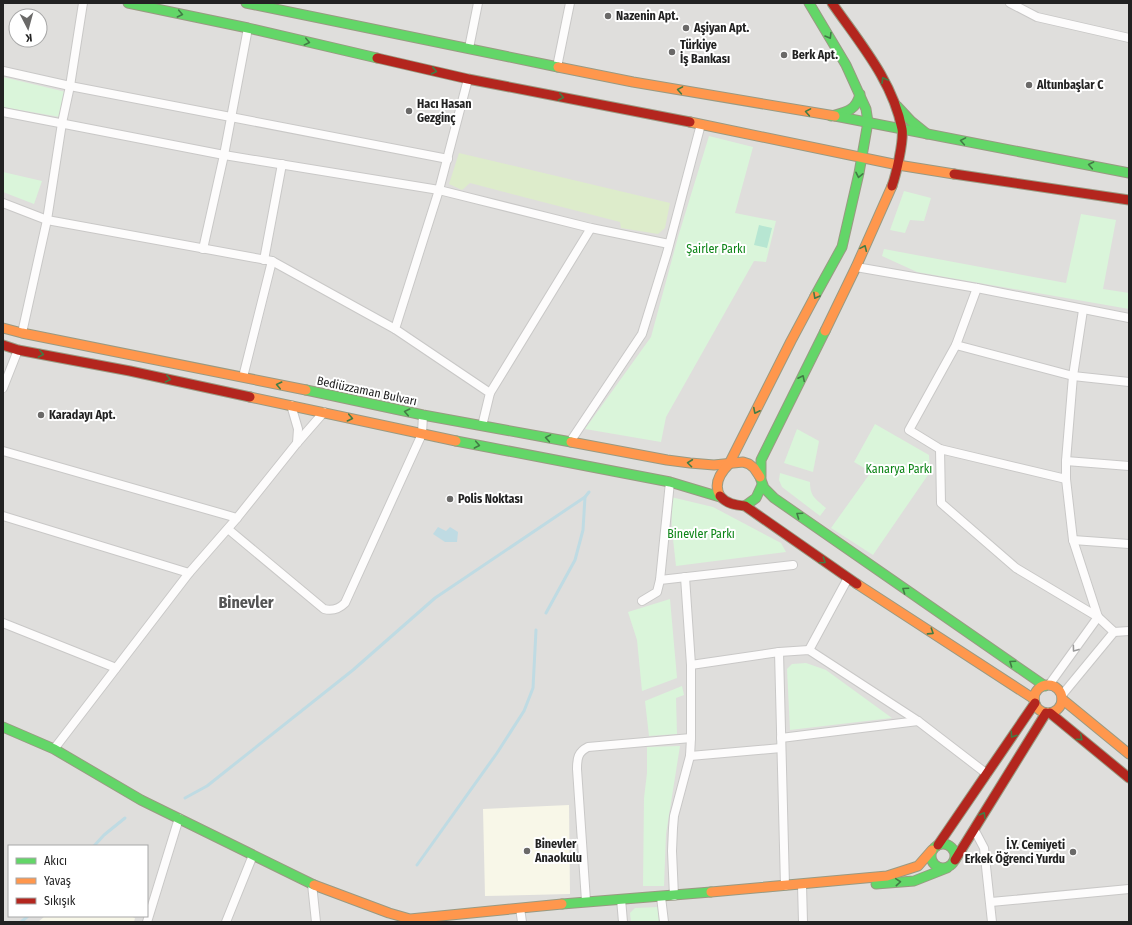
<svg xmlns="http://www.w3.org/2000/svg" width="1132" height="925" viewBox="0 0 1132 925" font-family="'Fira Sans Condensed',sans-serif">
<rect width="100%" height="100%" fill="#f0eeeb"/>
<path fill="#dfdedc" fill-rule="evenodd" d="M3,3H1129V922H3ZM16,16H40V40H16ZM9,846H147V916H9Z"/>
<g fill="#f8f7e8">
<polygon points="569,805 570,894 485,896 483,809"/>
<polygon points="45,916 130,916 135,918 134,922 38,922"/>
</g>
<polygon fill="#ddeccb" points="459,153 670,203 665,228 658,234 621,228 620,222 470,183 462,190 449,184"/>
<g fill="#daf5da">
<polygon points="3,77 66,92 60,117 3,107"/>
<polygon points="709,136 753,147 735,213 776,221 766,262 754,261 666,417 661,442 585,429 651,337 678,237"/>
<polygon points="3,172 42,181 34,204 3,192"/>
<polygon points="904,191 931,198 924,221 910,220 905,233 890,230"/>
<polygon points="1081,214 1116,220 1103,289 1129,293 1129,309 917,272 882,256 884,249 1066,283"/>
<polygon points="875,424 929,455 930,472 873,555 831,528 871,472 854,462"/>
<polygon points="797,429 819,441 813,472 784,463"/>
<path d="M780,473L810,482C810,497 816,499 826,508L820,516L782,487L779,480Z"/>
<polygon points="671,497 713,507 781,543 786,552 676,566 672,530"/>
<polygon points="670,599 677,678 642,691 637,640 628,612"/>
<polygon points="806,663 826,670 892,718 790,730 787,669 792,664"/>
<polygon points="682,686 684,695 676,698 677,734 649,736 645,701"/>
<polygon points="680,746 666,834 664,886 643,886 644,798 647,773 647,747"/>
<polygon points="658,907 659,922 631,922 630,913 635,908"/>
</g>
<polygon fill="#b7e6d2" points="759,225 772,228 767,248 754,245"/>
<polygon fill="#bfdbe3" points="438,527 446,531 450,527 458,532 457,542 445,542 433,534"/>
<g fill="none" stroke-linecap="round" stroke-linejoin="round">
<g stroke="#bfdbe3" stroke-width="3">
<polyline points="546,613 575,560 583,530 585,497"/>
<polyline points="185,798 207,786 353,670 435,598 585,497 589,492"/>
<polyline points="94,846 104,835 125,818"/>
<polyline points="417,865 497,753 524,711 533,688 536,630"/>
<polyline points="21,922 28,916"/>
</g>
<defs>
<g id="street">
<polyline points="1010,3 1037,17 1129,38"/>
<polyline points="469,48 478,3"/>
<polyline points="557,67 570,3"/>
<polyline points="3,71 70,86 448,159"/>
<polyline points="468,79 439,190 395,329 490,393 482,426"/>
<polyline points="3,112 224,155 439,190 591,228 669,244"/>
<polyline points="3,203 47,220 272,261 395,329"/>
<polyline points="203,249 224,155 248,28"/>
<polyline points="264,260 282,164"/>
<polyline points="856,267 977,288 1129,318"/>
<polyline points="977,288 956,345 909,430 940,449 1066,479"/>
<polyline points="1083,310 1073,376 1066,461 1066,479 1073,540 1098,617"/>
<polyline points="22,333 47,220 62,123 70,86 83,3"/>
<polyline points="956,345 1073,376 1129,382"/>
<polyline points="243,377 272,261"/>
<polyline points="3,388 18,350"/>
<polyline points="490,393 591,228"/>
<polyline points="291,405 298,429 297,443"/>
<polyline points="570,442 642,334 667,253 701,124"/>
<polyline points="940,449 941,503 1016,568 1098,617 1114,632 1129,631"/>
<polyline points="3,451 237,518"/>
<polyline points="1066,461 1129,466"/>
<polyline points="3,516 189,573"/>
<path d="M228,529L324,609C332,611 339,609 345,603L422,434L423,415"/>
<polyline points="1073,540 1129,544"/>
<polyline points="660,580 670,482"/>
<polyline points="642,601 657,592 660,580 793,565"/>
<polyline points="3,623 116,668"/>
<polyline points="809,650 848,578"/>
<polyline points="779,652 785,886"/>
<polyline points="691,665 779,652 809,650 918,721 987,774"/>
<polyline points="1049,685 1098,617"/>
<polyline points="1062,695 1114,632"/>
<polyline points="781,738 918,721"/>
<polyline points="54,749 189,573 237,518 297,443 324,412"/>
<polyline points="690,756 781,748"/>
<polyline points="974,829 984,848 992,922"/>
<polyline points="312,884 316,922"/>
<polyline points="802,885 803,922"/>
<polyline points="674,896 672,851 673,828 674,816 690,756 691,738 691,665 685,577"/>
<polyline points="661,897 664,922"/>
<polyline points="621,899 623,922"/>
<path d="M586,901L577,769C577,758 578,752 588,747L691,738"/>
<polyline points="991,902 1129,889"/>
<polyline points="520,908 522,922"/>
<polyline points="147,922 179,818"/>
<polyline points="226,922 253,855"/>
</g>
<g id="fast">
<polyline points="128,3 248,28 377,58"/>
<polyline points="246,3 558,67"/>
<polyline points="809,3 846,65 866,109 868,122 859,173 842,247 815,296"/>
<polyline points="897,106 911,121 927,134"/>
<path d="M831,116C846,112 856,111 860,94"/>
<polyline points="835,116 1129,173"/>
<polyline points="306,390 423,415 571,442"/>
<polyline points="456,441 670,482 720,497"/>
<polyline points="760,477 764,488 774,498 1045,686"/>
<polyline points="761,477 761,460 825,331"/>
<polyline points="745,506 756,498 762,485"/>
<polyline points="3,727 54,749 141,800 314,885"/>
<circle cx="943" cy="856" r="12"/>
<polyline points="876,884 914,881 947,868"/>
<polyline points="562,904 711,892"/>
</g>
<g id="slow">
<polyline points="558,67 633,82 835,116"/>
<polyline points="690,122 898,165 954,174"/>
<polyline points="3,328 22,333 306,390"/>
<polyline points="825,331 856,267 892,186"/>
<polyline points="250,397 456,441"/>
<polyline points="571,442 667,460 690,463 714,465 743,462 749,464 754,468 760,477"/>
<path d="M720,496C713,484 720,473 729,464L791,341L815,296"/>
<polyline points="857,584 1034,699"/>
<circle cx="1048" cy="699" r="14"/>
<polyline points="1062,699 1129,754"/>
<polyline points="314,885 389,913 410,919 562,904"/>
<polyline points="711,892 887,876 918,866 932,850"/>
</g>
<g id="jam">
<path d="M832,3C859,42 893,81 902,129C904,140 896,175 892,186"/>
<polyline points="377,58 468,79 690,122"/>
<polyline points="954,174 1129,200"/>
<polyline points="3,345 18,350 130,371 250,397"/>
<path d="M720,496C727,504 735,505 745,506L857,584"/>
<polyline points="1050,713 1129,778"/>
<polyline points="938,845 1035,703"/>
<polyline points="955,860 1046,713"/>
</g>
</defs>
<use href="#street" stroke="#c9c8c7" stroke-width="10"/>
<use href="#fast" stroke="#999a82" stroke-width="11"/>
<use href="#slow" stroke="#999a82" stroke-width="11"/>
<use href="#jam" stroke="#999a82" stroke-width="11"/>
<use href="#street" stroke="#fdfcfc" stroke-width="8"/>
<use href="#fast" stroke="#63d668" stroke-width="9"/>
<use href="#slow" stroke="#ff974d" stroke-width="9"/>
<use href="#jam" stroke="#b3261e" stroke-width="9"/>
</g>
<defs><path id="oneway-chevron" d="M-2-3.5L2.5 0L-2 3.5" fill="none" stroke-width="1.6" stroke-linecap="round" stroke-linejoin="round"/></defs>
<g stroke="#427c45">
<use href="#oneway-chevron" transform="translate(180 14) rotate(12)"/>
<use href="#oneway-chevron" transform="translate(829 36) rotate(59)"/>
<use href="#oneway-chevron" transform="translate(307 42) rotate(13)"/>
<use href="#oneway-chevron" transform="translate(434 71) rotate(13)"/>
<use href="#oneway-chevron" transform="translate(884 80) rotate(-120)"/>
<use href="#oneway-chevron" transform="translate(680 90) rotate(-170)"/>
<use href="#oneway-chevron" transform="translate(561 97) rotate(11)"/>
<use href="#oneway-chevron" transform="translate(808 112) rotate(-170)"/>
<use href="#oneway-chevron" transform="translate(963 141) rotate(-170)"/>
<use href="#oneway-chevron" transform="translate(1091 165) rotate(-169)"/>
<use href="#oneway-chevron" transform="translate(859 175) rotate(102)"/>
<use href="#oneway-chevron" transform="translate(864 248) rotate(-66)"/>
<use href="#oneway-chevron" transform="translate(816 296) rotate(119)"/>
<use href="#oneway-chevron" transform="translate(41 354) rotate(11)"/>
<use href="#oneway-chevron" transform="translate(802 378) rotate(-64)"/>
<use href="#oneway-chevron" transform="translate(168 379) rotate(12)"/>
<use href="#oneway-chevron" transform="translate(279 385) rotate(-167)"/>
<use href="#oneway-chevron" transform="translate(756 411) rotate(117)"/>
<use href="#oneway-chevron" transform="translate(407 412) rotate(-168)"/>
<use href="#oneway-chevron" transform="translate(350 418) rotate(12)"/>
<use href="#oneway-chevron" transform="translate(548 438) rotate(-170)"/>
<use href="#oneway-chevron" transform="translate(477 445) rotate(11)"/>
<use href="#oneway-chevron" transform="translate(690 463) rotate(-173)"/>
<use href="#oneway-chevron" transform="translate(799 515) rotate(-145)"/>
<use href="#oneway-chevron" transform="translate(823 561) rotate(35)"/>
<use href="#oneway-chevron" transform="translate(905 590) rotate(-145)"/>
<use href="#oneway-chevron" transform="translate(931 632) rotate(33)"/>
<use href="#oneway-chevron" transform="translate(1012 663) rotate(-145)"/>
<use href="#oneway-chevron" transform="translate(1013 735) rotate(125)"/>
<use href="#oneway-chevron" transform="translate(1080 738) rotate(40)"/>
<use href="#oneway-chevron" transform="translate(983 815) rotate(-59)"/>
<use href="#oneway-chevron" transform="translate(898 882) rotate(-5)"/>
</g>
<use stroke="#9a9a9a" href="#oneway-chevron" transform="translate(1075 649) rotate(126)"/>
<g fill="#6a6968" stroke="#fff" stroke-width="1.5">
<circle cx="608" cy="16" r="4"/>
<circle cx="686" cy="28" r="4"/>
<circle cx="672" cy="52" r="4"/>
<circle cx="784" cy="55" r="4"/>
<circle cx="1029" cy="85" r="4"/>
<circle cx="409" cy="111" r="4"/>
<circle cx="41" cy="415" r="4"/>
<circle cx="450" cy="499" r="4"/>
<circle cx="527" cy="851" r="4"/>
<circle cx="1073" cy="852" r="4"/>
</g>
<g text-anchor="middle" dominant-baseline="central" stroke-width="4" stroke-linejoin="round" paint-order="stroke">
<g font-size="12" font-weight="bold" fill="#222" stroke="#fff" text-anchor="start">
<text x="616" y="16">Nazenin Apt.</text>
<text x="694" y="28">Aşiyan Apt.</text>
<text x="680" y="45">Türkiye<tspan x="680" dy="14">İş Bankası</tspan></text>
<text x="792" y="55">Berk Apt.</text>
<text x="1037" y="85">Altunbaşlar C</text>
<text x="417" y="104">Hacı Hasan<tspan x="417" dy="14">Gezginç</tspan></text>
<text x="49" y="415">Karadayı Apt.</text>
<text x="458" y="499">Polis Noktası</text>
<text x="535" y="844">Binevler<tspan x="535" dy="14">Anaokulu</tspan></text>
<text x="1065" y="845" text-anchor="end">İ.Y. Cemiyeti<tspan x="1065" dy="14">Erkek Öğrenci Yurdu</tspan></text>
</g>
<g font-size="12" fill="#0c8416" stroke="#fff">
<text x="716" y="249">Şairler Parkı</text>
<text x="899" y="469">Kanarya Parkı</text>
<text x="701" y="534">Binevler Parkı</text>
</g>
<g font-size="12" fill="#222" stroke="#fff">
<text transform="translate(367 391) rotate(12)">Bediüzzaman Bulvarı</text>
</g>
<g font-size="16" font-weight="bold" fill="#555" stroke="#fff">
<text x="246" y="602">Binevler</text>
</g>
</g>
<rect width="1132" height="925" fill="none" stroke="#222222" stroke-width="8"/>
<rect x="8" y="845" width="140" height="72" fill="#ffffff" stroke="#a7a7a7"/>
<rect x="16" y="858" width="20" height="6" fill="#63d668" stroke="#a7a7a7"/>
<text x="44" y="865" font-size="12" fill="#222222">Akıcı</text>
<rect x="16" y="878" width="20" height="6" fill="#ff974d" stroke="#a7a7a7"/>
<text x="44" y="885" font-size="12" fill="#222222">Yavaş</text>
<rect x="16" y="898" width="20" height="6" fill="#b3261e" stroke="#a7a7a7"/>
<text x="44" y="905" font-size="12" fill="#222222">Sıkışık</text>
<g transform="translate(28 28) rotate(174)"><circle r="19" fill="#ffffff" stroke="#a7a7a7"/>
<path d="M0-3L7 15L0 10L-7 15Z" fill="#6a6968"/>
<text y="-6" font-size="11" font-weight="bold" text-anchor="middle" fill="#222222">K</text>
</g>
</svg>
